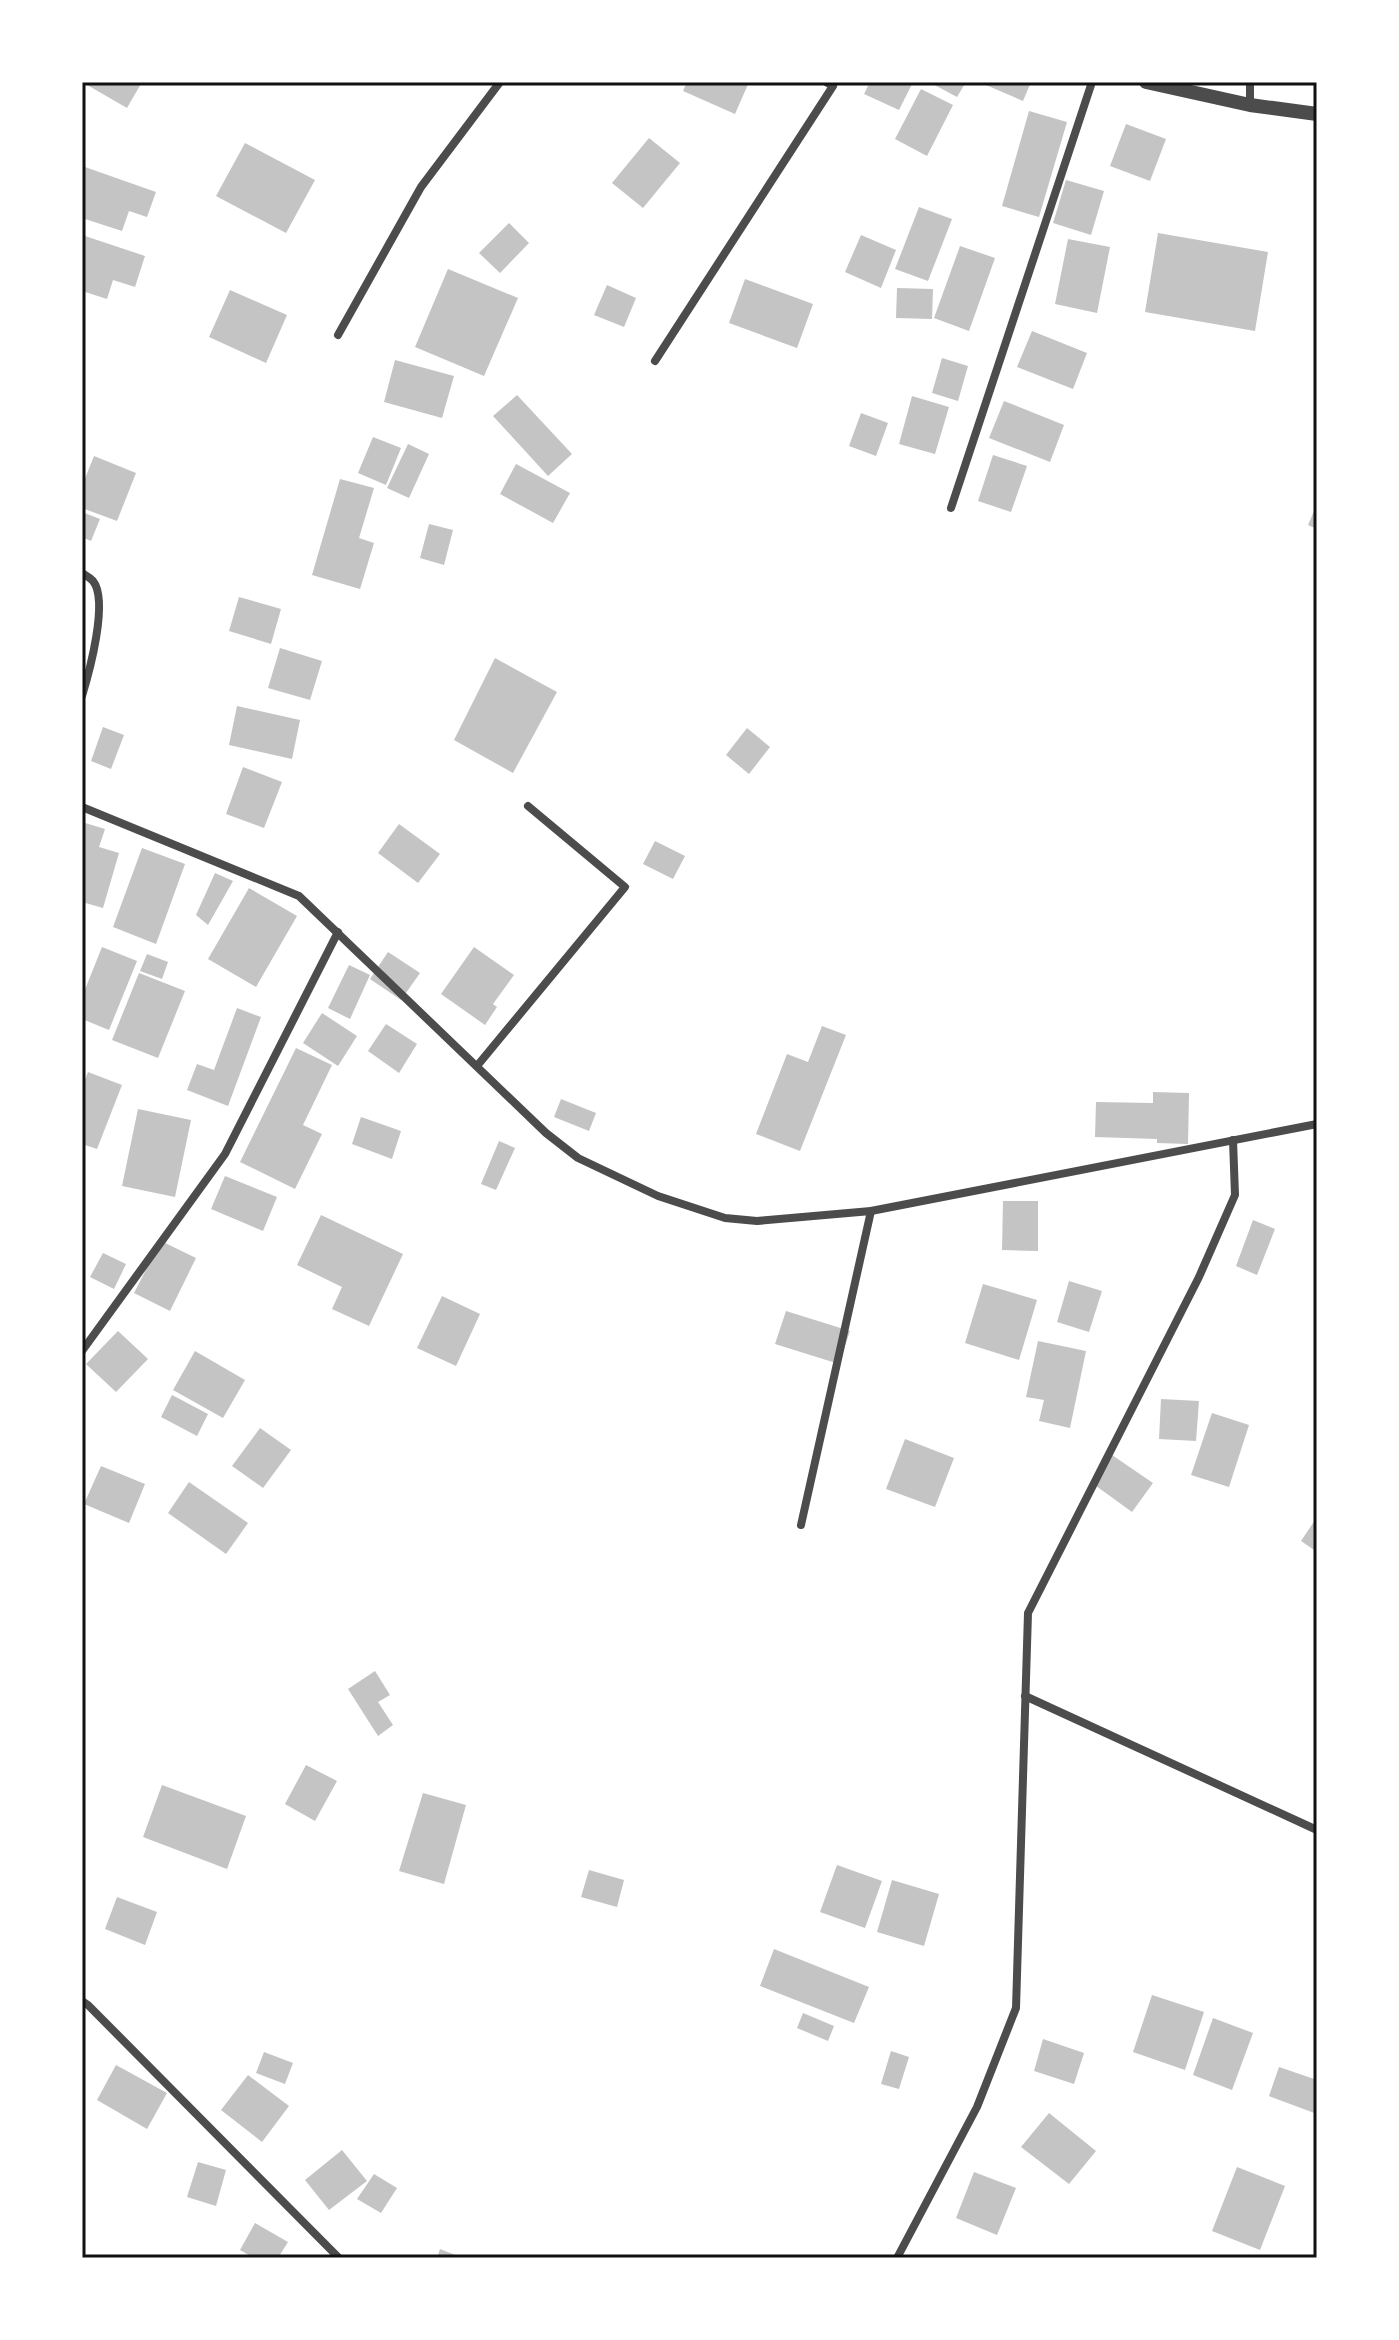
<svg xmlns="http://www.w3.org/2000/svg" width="1399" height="2340" viewBox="0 0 1399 2340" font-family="'Libre Baskerville',serif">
<rect width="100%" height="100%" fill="#fff"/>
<g fill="#c4c4c4">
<polygon points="82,82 142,82 127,108"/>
<polygon points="687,82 749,82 735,114 683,91"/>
<polygon points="870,82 913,82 899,110 864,94"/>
<polygon points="929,82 966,82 957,97"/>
<polygon points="979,82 1031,82 1023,101"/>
<polygon points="921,89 953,105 927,156 895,139"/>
<polygon points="1029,111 1067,122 1039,217 1002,206"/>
<polygon points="1126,124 1166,139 1150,181 1110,166"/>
<polygon points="649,138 680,163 643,208 612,183"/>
<polygon points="245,143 315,180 286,233 216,196"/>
<polygon points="85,167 156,192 147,217 129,211 122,231 82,218 82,176"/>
<polygon points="1066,180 1104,191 1091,235 1053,223"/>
<polygon points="919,207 952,219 928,281 895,269"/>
<polygon points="509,223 529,243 500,273 479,253"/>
<polygon points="1158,233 1268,252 1255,331 1145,312"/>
<polygon points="82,235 145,256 135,287 113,280 107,299 82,291"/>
<polygon points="861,235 896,250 881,288 845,272"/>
<polygon points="1068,239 1110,247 1097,313 1055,304"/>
<polygon points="960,246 995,258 969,331 934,318"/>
<polygon points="448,269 518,298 484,376 415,347"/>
<polygon points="745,279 813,304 797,348 729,323"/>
<polygon points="607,285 636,298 624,327 594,315"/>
<polygon points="897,288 933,289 932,319 896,318"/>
<polygon points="230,290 287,315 266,363 209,337"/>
<polygon points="1032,331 1087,353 1073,389 1017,367"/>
<polygon points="942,358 968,366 958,401 932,393"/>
<polygon points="395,360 454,376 442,418 384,402"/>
<polygon points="517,395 572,454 548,476 493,416"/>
<polygon points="912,396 949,407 935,454 899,444"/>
<polygon points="1004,401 1064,425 1050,462 989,438"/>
<polygon points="861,413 888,423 876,456 849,446"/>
<polygon points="373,437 401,448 386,485 358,473"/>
<polygon points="408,444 429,454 409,498 387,488"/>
<polygon points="993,455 1027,466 1011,512 978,501"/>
<polygon points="94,456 136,473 117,521 82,508 82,486"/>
<polygon points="516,464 570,493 553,523 500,494"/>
<polygon points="340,479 374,488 359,538 374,543 360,589 312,575"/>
<polygon points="1317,504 1317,529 1308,525"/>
<polygon points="82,512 100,519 91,541 82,537"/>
<polygon points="429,524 453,530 444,565 420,558"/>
<polygon points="239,597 281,609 271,644 229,631"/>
<polygon points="280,648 322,661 310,700 268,688"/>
<polygon points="495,658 557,692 513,773 454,740"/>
<polygon points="237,706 300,720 292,759 229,745"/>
<polygon points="103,727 124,735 111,769 91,761"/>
<polygon points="747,728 770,747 749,774 726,755"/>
<polygon points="243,767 282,782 264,828 226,814"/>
<polygon points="82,822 105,829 99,847 119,853 103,908 82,902"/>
<polygon points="399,824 440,854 418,883 378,853"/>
<polygon points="655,841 685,856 673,879 643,864"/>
<polygon points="142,848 185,864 156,944 113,927"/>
<polygon points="215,873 233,881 208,925 196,915"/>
<polygon points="249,888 297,916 256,987 208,959"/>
<polygon points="102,947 137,961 109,1030 82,1019 82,997"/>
<polygon points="474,947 514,975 493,1004 497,1007 485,1025 441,994"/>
<polygon points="388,952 420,973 401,1000 370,979"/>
<polygon points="147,954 168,962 162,979 140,971"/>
<polygon points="349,965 370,975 350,1019 328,1008"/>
<polygon points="139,973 185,991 158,1058 112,1040"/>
<polygon points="237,1008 261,1017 228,1106 187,1090 197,1064 214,1070"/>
<polygon points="322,1013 357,1036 338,1066 303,1043"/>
<polygon points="386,1024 417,1044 399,1073 368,1051"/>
<polygon points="822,1026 846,1035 800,1151 756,1134 787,1054 808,1062"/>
<polygon points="296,1048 332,1065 303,1125 322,1134 295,1189 240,1162"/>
<polygon points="88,1072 122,1085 97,1149 82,1144 82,1087"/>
<polygon points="1153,1092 1189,1093 1188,1144 1157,1143 1157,1139 1095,1137 1096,1102 1153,1103"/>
<polygon points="561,1099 596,1113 589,1131 554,1117"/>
<polygon points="138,1109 191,1120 175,1197 122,1186"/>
<polygon points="361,1117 401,1131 392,1159 352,1144"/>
<polygon points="499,1141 515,1148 496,1190 481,1184"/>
<polygon points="225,1176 277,1197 263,1231 211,1209"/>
<polygon points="1003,1201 1038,1201 1038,1251 1002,1250"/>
<polygon points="321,1215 403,1254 369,1326 332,1309 342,1287 297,1265"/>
<polygon points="1253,1220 1275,1229 1257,1275 1236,1266"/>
<polygon points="161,1241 196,1258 170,1311 134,1293"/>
<polygon points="103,1253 126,1264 114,1289 90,1277"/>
<polygon points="1069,1281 1102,1291 1089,1332 1057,1322"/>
<polygon points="983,1284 1037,1300 1019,1360 965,1343"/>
<polygon points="442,1296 480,1314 456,1366 417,1348"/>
<polygon points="786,1311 850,1331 839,1364 775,1344"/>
<polygon points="118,1331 148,1359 116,1392 86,1364"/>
<polygon points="1038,1341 1086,1351 1070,1428 1039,1421 1044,1400 1026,1397"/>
<polygon points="195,1351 245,1380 223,1418 173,1390"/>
<polygon points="172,1395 208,1414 197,1436 161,1417"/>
<polygon points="1161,1399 1199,1401 1196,1441 1159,1439"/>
<polygon points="1212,1413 1249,1425 1229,1487 1191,1475"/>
<polygon points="260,1428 291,1450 263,1488 232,1466"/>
<polygon points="905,1439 954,1458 935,1507 886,1489"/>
<polygon points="1112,1455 1153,1483 1132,1512 1092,1483"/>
<polygon points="101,1466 145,1484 129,1523 84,1504"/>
<polygon points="189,1482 248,1523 226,1554 168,1513"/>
<polygon points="1315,1520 1317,1522 1317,1552 1301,1541"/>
<polygon points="375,1671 390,1695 378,1702 393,1725 378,1736 348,1689"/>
<polygon points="306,1765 337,1781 315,1821 285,1804"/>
<polygon points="162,1785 246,1816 227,1869 143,1837"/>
<polygon points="423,1793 466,1805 444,1884 399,1871"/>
<polygon points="837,1865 882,1881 865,1928 820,1912"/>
<polygon points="589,1870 624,1880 617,1907 581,1897"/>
<polygon points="892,1880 939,1894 924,1946 877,1932"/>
<polygon points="117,1897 157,1912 145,1945 105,1929"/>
<polygon points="774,1949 869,1987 854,2023 760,1986"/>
<polygon points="1152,1995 1204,2012 1185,2070 1133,2052"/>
<polygon points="803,2013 834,2026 828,2041 797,2028"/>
<polygon points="1213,2018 1253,2033 1232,2090 1193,2075"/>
<polygon points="1043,2039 1084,2053 1074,2084 1034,2071"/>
<polygon points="891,2051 909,2057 899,2089 881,2084"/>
<polygon points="264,2052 293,2063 285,2084 256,2073"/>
<polygon points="116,2065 167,2093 147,2129 97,2100"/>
<polygon points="1279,2067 1317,2080 1317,2114 1269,2096"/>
<polygon points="248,2075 289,2106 262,2142 221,2110"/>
<polygon points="1049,2113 1096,2151 1069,2184 1021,2147"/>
<polygon points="342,2150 367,2181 329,2210 305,2180"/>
<polygon points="198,2162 226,2170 216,2206 187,2197"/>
<polygon points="1237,2167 1285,2186 1260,2250 1212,2231"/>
<polygon points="974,2172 1016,2188 997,2235 956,2218"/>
<polygon points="374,2174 397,2188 381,2213 357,2199"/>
<polygon points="255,2223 288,2242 278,2258 254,2258 240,2250"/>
<polygon points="440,2249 463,2258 437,2258"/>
</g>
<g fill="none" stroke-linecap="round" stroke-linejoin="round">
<g stroke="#4c4c4c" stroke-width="8">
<polyline points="1250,105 1250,82"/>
<polyline points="338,335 421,187 500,82"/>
<polyline points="655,361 833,86 826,82"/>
<polyline points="951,508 1092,82"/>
<path d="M82,573C86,576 90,577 93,581C109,601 89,673 82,696"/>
<polyline points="82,807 299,896 546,1133 578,1158 658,1196 725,1218 757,1221 871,1211 1317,1124"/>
<polyline points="477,1066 625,887 528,806"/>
<polyline points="82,1351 225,1154 338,932"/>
<polyline points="801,1525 871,1211"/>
<polyline points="1025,1696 1317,1830"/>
<polyline points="82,2001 88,2005 339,2258"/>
<polyline points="897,2258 977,2107 1016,2008 1028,1613 1199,1277 1235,1195 1233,1140"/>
</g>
<polyline stroke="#4c4c4c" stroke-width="14" points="1146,82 1250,105 1317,114"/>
</g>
<rect width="1399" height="2340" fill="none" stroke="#ffffff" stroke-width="168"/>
<rect x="84" y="84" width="1231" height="2172" fill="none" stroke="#111" stroke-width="3"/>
</svg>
